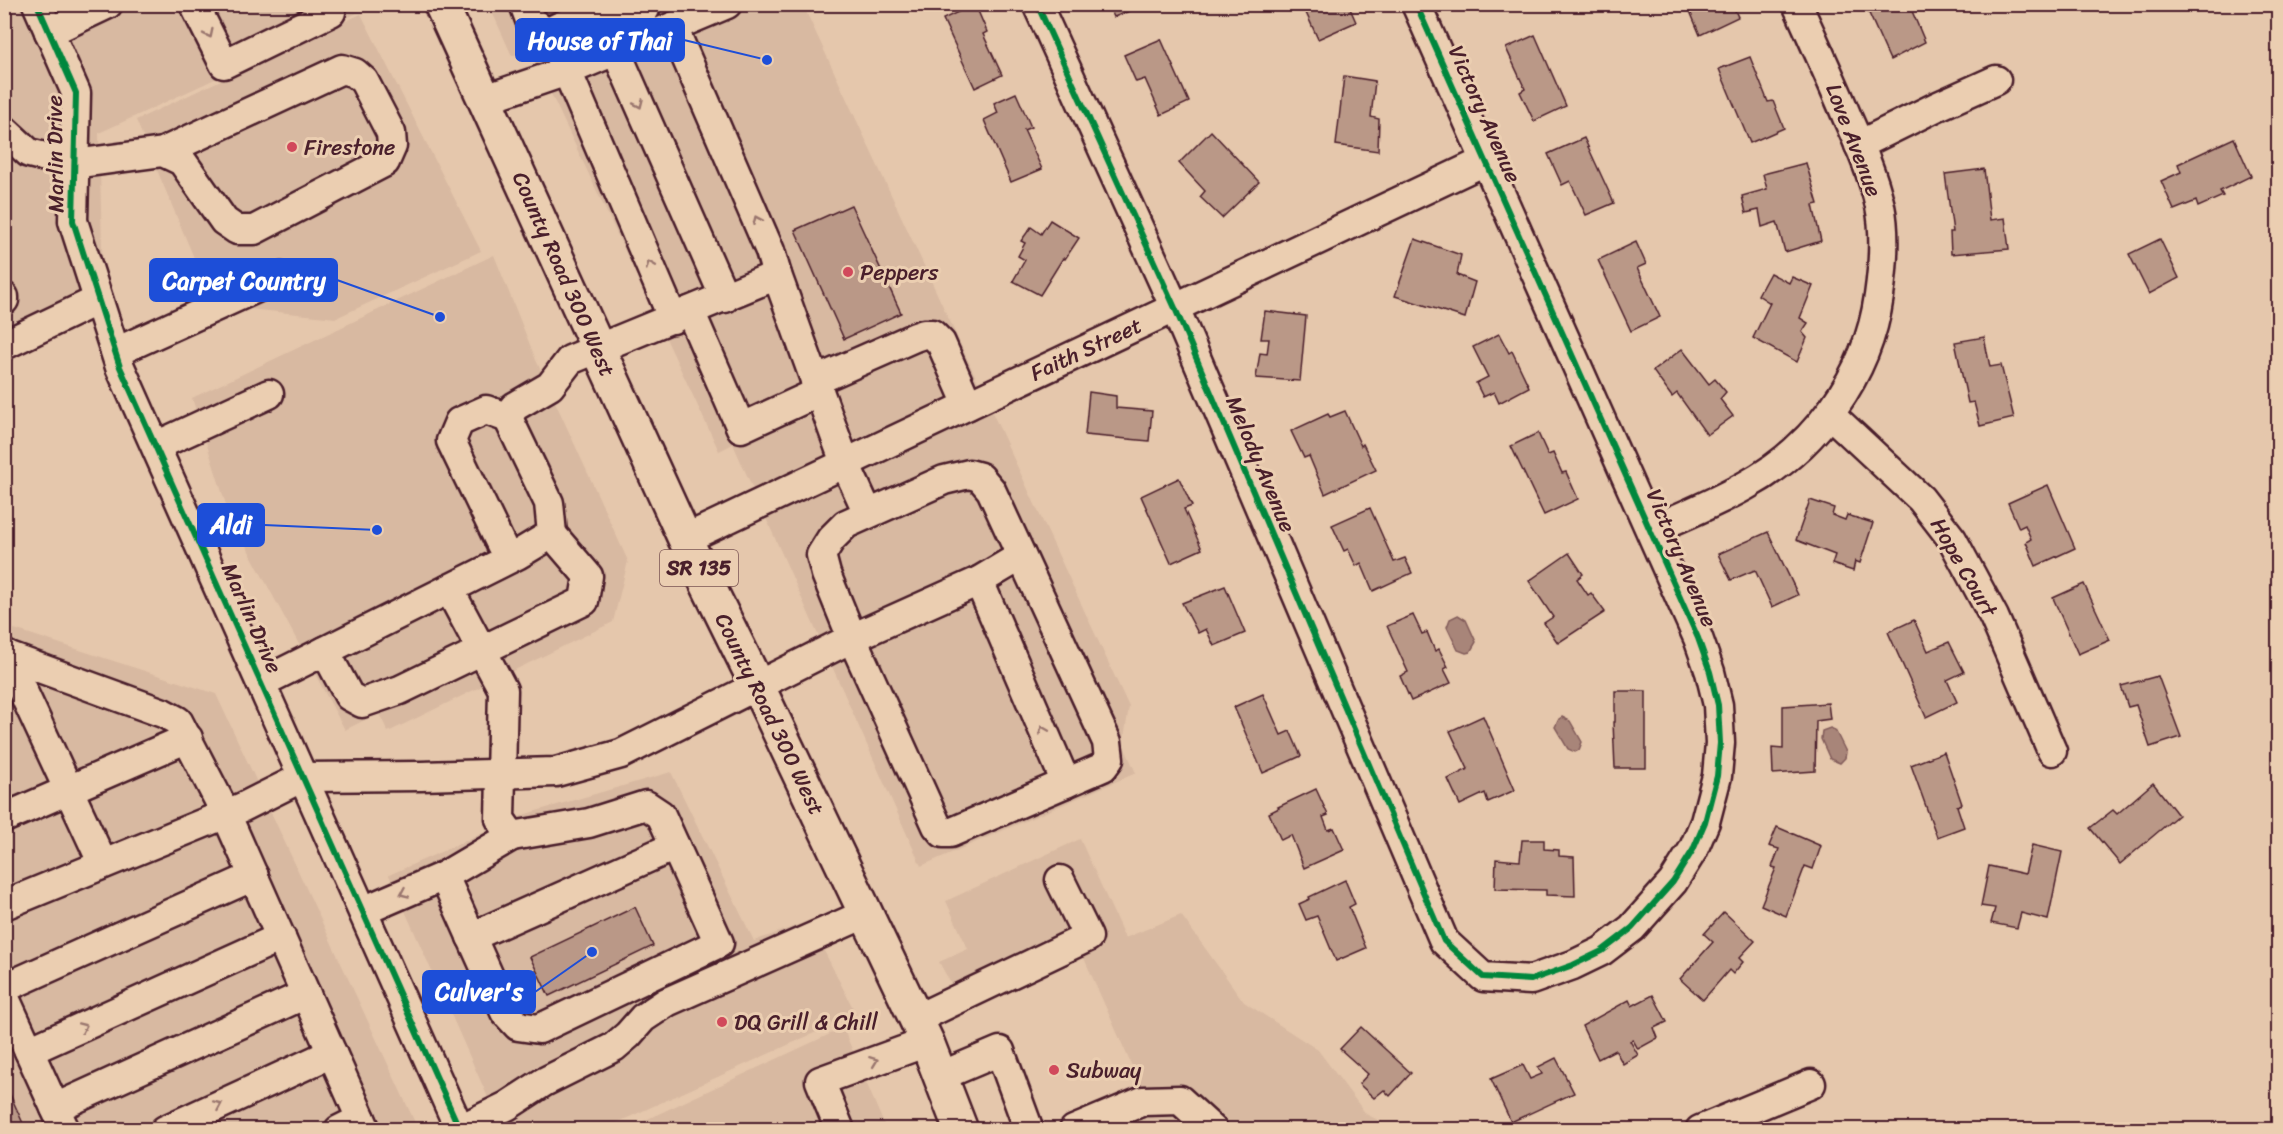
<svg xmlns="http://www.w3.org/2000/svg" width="2283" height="1134" viewBox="0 0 2283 1134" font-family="Sriracha,sans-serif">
<rect width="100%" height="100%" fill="#e5c7ac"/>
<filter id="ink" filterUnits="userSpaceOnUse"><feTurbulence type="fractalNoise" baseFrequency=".0167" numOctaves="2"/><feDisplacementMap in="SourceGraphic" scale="12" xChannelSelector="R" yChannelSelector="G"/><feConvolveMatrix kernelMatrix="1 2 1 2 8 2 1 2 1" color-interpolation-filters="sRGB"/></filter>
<g filter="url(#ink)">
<g fill="#d8b9a1">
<polygon points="31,4 367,4 368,8 99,133 103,284 5,328 4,5 11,5 14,13"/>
<polygon points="489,5 803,5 1129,707 1123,744 1136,773 921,866 733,444 719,451 530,49 512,56"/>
<polygon points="361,14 481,251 336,318 249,309 221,322 136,120"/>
<polygon points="494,255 536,360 628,561 613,622 388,732 379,713 345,730 229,514 192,398"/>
<polygon points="5,626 216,694 418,1129 5,1130"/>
<polygon points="671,772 754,941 809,921 856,1014 603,1129 502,1129 389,875 526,814"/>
<polygon points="1080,839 1125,938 1181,915 1244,1002 1318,1050 1366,1114 1396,1129 1051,1129 1143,1091 1083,956 965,1009 939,962 968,949 946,901"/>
<polygon points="843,1028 886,1129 624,1130"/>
</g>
<g fill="#a88579" stroke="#825c5a" stroke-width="1.5">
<polygon points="1458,615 1466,620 1476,642 1470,652 1466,653 1458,650 1447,627 1450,619"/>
<polygon points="1562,717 1570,721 1582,742 1579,750 1575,752 1568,749 1555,727 1559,719"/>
<polygon points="1830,728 1835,730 1846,752 1845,758 1840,763 1830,759 1821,739 1822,731"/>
</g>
<g fill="#ba9887" stroke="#4a1f2b" stroke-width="1.5">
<polygon points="975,4 987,32 983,34 1002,75 975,88 943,19"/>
<polygon points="1108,4 1141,4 1142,6 1114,17"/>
<polygon points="1302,4 1348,4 1356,22 1318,39"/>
<polygon points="1687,4 1732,4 1738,17 1700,35"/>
<polygon points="1872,4 1909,4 1925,42 1890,60 1868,11 1874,8"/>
<polygon points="1535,35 1566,106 1534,121 1520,92 1525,89 1506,48"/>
<polygon points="1161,39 1189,102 1161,115 1145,79 1136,82 1124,55"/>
<polygon points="1750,57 1768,102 1773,101 1784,128 1750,143 1719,69"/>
<polygon points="1344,76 1375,81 1371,117 1379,119 1378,151 1336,145"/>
<polygon points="1016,93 1031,127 1024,130 1042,169 1011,182 984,120 998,113 994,103"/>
<polygon points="1211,131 1259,182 1222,218 1200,197 1205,191 1179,163"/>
<polygon points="1584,138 1614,203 1586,215 1570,181 1562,185 1548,154"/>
<polygon points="2234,138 2251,176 2220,191 2223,196 2198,207 2196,201 2174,210 2161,181 2181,172 2178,164"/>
<polygon points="1806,163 1818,204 1813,205 1821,241 1785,252 1777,222 1762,227 1759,210 1746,213 1742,196 1767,189 1763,174"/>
<polygon points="1984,169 1990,220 2005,218 2009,249 1951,254 1950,232 1953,232 1945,174"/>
<polygon points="851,205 901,313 844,339 795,230"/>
<polygon points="1050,220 1079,238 1065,259 1063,258 1040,295 1013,281 1025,260 1018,256 1025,243 1021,241 1031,227 1041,234"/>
<polygon points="1415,239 1461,255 1457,275 1475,282 1465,318 1395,296"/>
<polygon points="2160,239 2179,278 2149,294 2129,254"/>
<polygon points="1636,242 1646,264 1637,268 1660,317 1631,331 1598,260"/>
<polygon points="1770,273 1789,283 1792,277 1813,286 1800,318 1808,323 1802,332 1807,338 1797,362 1753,338 1770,303 1758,295"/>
<polygon points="1265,311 1306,316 1300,381 1256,378 1260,353 1267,354 1269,339 1261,339"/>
<polygon points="1499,334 1509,353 1512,351 1529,387 1499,403 1494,392 1483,397 1476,383 1488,377 1473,347"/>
<polygon points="1984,337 1990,367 2001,365 2014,418 1980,426 1974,402 1968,403 1955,342"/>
<polygon points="1682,349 1709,384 1715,379 1726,392 1720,399 1733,416 1707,435 1677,393 1672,397 1653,371"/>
<polygon points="1089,392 1116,396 1116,408 1152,411 1149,441 1085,435"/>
<polygon points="1345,411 1361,446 1363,444 1376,470 1325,494 1309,456 1304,458 1291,431 1328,414 1330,417"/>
<polygon points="1538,433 1548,455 1553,453 1562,473 1566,472 1578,499 1544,515 1511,446"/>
<polygon points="1179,478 1192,506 1184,509 1202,549 1171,563 1141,496"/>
<polygon points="2048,485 2075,548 2036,566 2026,542 2031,539 2025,525 2019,528 2008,503"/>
<polygon points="1810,500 1834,508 1832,515 1845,520 1847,515 1873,523 1860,563 1855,561 1853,571 1832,564 1835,555 1796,540"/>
<polygon points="1370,508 1394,562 1405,558 1412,573 1373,591 1361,563 1356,566 1348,549 1344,551 1332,525"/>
<polygon points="1768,532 1798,595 1772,607 1755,570 1731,580 1718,554"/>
<polygon points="1569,553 1583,574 1577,579 1588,595 1591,593 1605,612 1558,643 1544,623 1553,617 1529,581"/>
<polygon points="2084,584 2110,640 2078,654 2053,598"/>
<polygon points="1225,586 1245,633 1214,646 1206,629 1198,633 1182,603"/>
<polygon points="1413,615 1422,634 1427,632 1435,651 1439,649 1448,667 1444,669 1451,683 1411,701 1400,676 1408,672 1387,626"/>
<polygon points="1914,620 1928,651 1949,642 1964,672 1947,680 1957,702 1926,717 1888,632"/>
<polygon points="2158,676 2181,737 2150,747 2136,705 2128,707 2121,686"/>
<polygon points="1615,691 1646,691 1646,768 1615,768 1613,722 1615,722"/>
<polygon points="1263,694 1281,735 1290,731 1301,756 1263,773 1234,707"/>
<polygon points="1828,703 1830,719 1816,721 1815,771 1773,774 1772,748 1783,749 1783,706"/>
<polygon points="1483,716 1515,790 1488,802 1485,793 1460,805 1448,779 1468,769 1450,731"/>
<polygon points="1944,752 1962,804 1957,806 1964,827 1937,837 1911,765"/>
<polygon points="2153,783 2178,815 2120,864 2090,828 2113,810 2117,814"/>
<polygon points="1316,789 1328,815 1323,817 1328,830 1334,828 1344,850 1304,868 1291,835 1281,840 1269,813 1279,808 1278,807"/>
<polygon points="1777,827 1821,846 1813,869 1805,866 1786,916 1761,905 1776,868 1772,867 1779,849 1769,846"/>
<polygon points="1522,840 1544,840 1544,849 1559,850 1559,856 1574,857 1575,896 1546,895 1546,890 1495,889 1496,859 1520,861"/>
<polygon points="2032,845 2062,852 2048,920 2021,913 2017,928 1991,923 1995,908 1981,906 1989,866 2025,874"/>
<polygon points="1345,880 1355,904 1349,907 1366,948 1336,961 1317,916 1306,920 1299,904 1310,899 1309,897"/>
<polygon points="635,907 653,946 549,996 530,957"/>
<polygon points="1724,912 1755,941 1739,958 1743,962 1733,974 1729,970 1703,1000 1680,979 1713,942 1704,934"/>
<polygon points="1653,995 1667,1022 1654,1028 1658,1038 1638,1049 1633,1040 1630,1041 1638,1055 1623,1064 1615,1050 1598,1059 1582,1026 1629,1000 1632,1006"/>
<polygon points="1361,1027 1411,1073 1390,1096 1384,1090 1374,1098 1359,1084 1368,1074 1340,1049"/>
<polygon points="1556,1058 1574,1093 1511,1122 1491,1079 1523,1065 1530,1079 1542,1074 1538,1067"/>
<polygon points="4,1081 26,1130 4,1130"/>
</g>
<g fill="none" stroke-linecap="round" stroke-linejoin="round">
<defs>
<g id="minor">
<polyline points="37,4 76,93 73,221 120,367 460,1130"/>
<polyline points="194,4 224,64 331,12 327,4"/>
<polyline points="1037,4 1175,308 1444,941 1483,977 1531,980 1573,965 1602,951 1632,928 1673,882 1693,850 1705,822 1717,776 1720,743 1718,705 1710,672 1698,638 1416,4"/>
<polyline points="673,27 770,251 777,275"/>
<polyline points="49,32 108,4"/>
<polyline points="546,33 596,9 628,15 645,9 643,4"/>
<polyline points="616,51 725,298"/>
<polyline points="485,99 567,71 558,50 546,33 530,20 524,4"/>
<polyline points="4,130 29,153 74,164 163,152 182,161 224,221 237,230 254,230 385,162 392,146 391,133 364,81 355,73 342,69 163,152"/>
<polyline points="1859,145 1936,107 1996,80"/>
<polyline points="4,297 4,300"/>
<polyline points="690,311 741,428 819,392"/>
<polyline points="673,319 567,71 727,4"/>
<polyline points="4,345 98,300"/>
<polyline points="116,352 281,277"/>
<polyline points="815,381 915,337 924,334 932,334 941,343 968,405"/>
<polyline points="1830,414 1921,499 1952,539 1994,617 2052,751"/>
<polyline points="156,446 269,394"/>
<polygon points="969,474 980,477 991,490 1107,742 1109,759 1103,767 950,833 943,833 937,826 852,638 826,574 821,555 831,539 846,524 944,480"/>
<path d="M1651,530C1683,516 1715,503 1745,486C1815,448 1868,376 1879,296C1883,268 1886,234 1880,206C1873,175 1860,146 1847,117C1831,79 1814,42 1797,4"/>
<polyline points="685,539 1487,160"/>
<polyline points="508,559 451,441 459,422 486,410 508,418"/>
<polyline points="979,581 1066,783"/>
<polyline points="325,651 349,696 362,703 400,690 584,601 588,576 552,534"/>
<polyline points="4,655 163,713 178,721 226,814 366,1130"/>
<polyline points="6,655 103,864"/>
<polyline points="261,683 517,555 552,534 549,503 508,418 514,407 550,386 570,360 777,275 845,463 868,513"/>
<polyline points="4,818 188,738"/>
<polyline points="444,876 505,1012 518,1026 539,1029 719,943 661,815 646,805 589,823 512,836 500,819 503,690 449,589"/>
<polyline points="4,905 243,807 303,777 421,776 556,772 621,754 852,638 979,581 1021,556"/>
<polyline points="363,911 444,876 512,836"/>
<polyline points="471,937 675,846"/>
<polyline points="4,988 254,876"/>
<polyline points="4,996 65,1130"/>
<polyline points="916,1019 1088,937 1060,880"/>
<polyline points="29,1051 281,937"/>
<polyline points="941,1076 1000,1051 1029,1130"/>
<polyline points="55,1108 306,994"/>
<polyline points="460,1129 507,1106 544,1082 614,1047 628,1035 643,1018 667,1002 865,914"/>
<polyline points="165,1130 332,1053"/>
<polyline points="339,1130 361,1119"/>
<polyline points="840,1130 820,1081 927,1042"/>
<polyline points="1074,1130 1143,1101 1180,1100 1213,1130"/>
<polyline points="1700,1130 1811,1084"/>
</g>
<polyline id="major" points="441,4 685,539 757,685 927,1042 961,1130"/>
</defs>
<use href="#minor" stroke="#4a1f2b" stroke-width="33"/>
<use href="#major" stroke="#4a1f2b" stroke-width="38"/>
<use href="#minor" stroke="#ebceb1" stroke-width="28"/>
<use href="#major" stroke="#ebceb1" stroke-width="33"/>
<defs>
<g id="cycleway">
<polyline points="37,4 76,93 73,221 120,367 460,1130"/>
<polyline points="1037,4 1175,308 1444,941 1483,977 1531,980 1573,965 1602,951 1632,928 1673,882 1693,850 1705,822 1717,776 1720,743 1718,705 1710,672 1698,638 1416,4"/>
</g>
</defs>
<use href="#cycleway" stroke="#ebceb1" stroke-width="10"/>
<use href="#cycleway" stroke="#00873e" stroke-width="6"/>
</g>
<defs><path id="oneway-chevron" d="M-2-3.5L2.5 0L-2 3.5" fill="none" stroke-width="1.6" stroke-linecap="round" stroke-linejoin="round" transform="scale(1.5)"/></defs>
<g stroke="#9a766e">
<use href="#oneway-chevron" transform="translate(209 34) rotate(64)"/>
<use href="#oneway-chevron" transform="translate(639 104) rotate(66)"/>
<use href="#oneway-chevron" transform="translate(757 220) rotate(-114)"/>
<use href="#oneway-chevron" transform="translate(650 265) rotate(-113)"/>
<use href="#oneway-chevron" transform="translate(1043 730) rotate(-113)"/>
<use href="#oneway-chevron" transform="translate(404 893) rotate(156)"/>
<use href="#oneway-chevron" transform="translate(83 1027) rotate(-24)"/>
<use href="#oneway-chevron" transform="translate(874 1061) rotate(-21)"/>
<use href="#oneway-chevron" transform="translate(218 1105) rotate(-24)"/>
</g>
</g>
<g fill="#d1495b" stroke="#ebceb1" stroke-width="2">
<circle cx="292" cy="147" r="6"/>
<circle cx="848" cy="272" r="6"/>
<circle cx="722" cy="1022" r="6"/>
<circle cx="1054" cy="1070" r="6"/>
</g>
<g text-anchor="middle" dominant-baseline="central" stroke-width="6" stroke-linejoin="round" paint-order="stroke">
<rect fill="#ebceb1" stroke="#7a5453" stroke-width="1.5" x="660" y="550" width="78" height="36" rx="4.5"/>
<g font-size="21" font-weight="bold" fill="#4a1f2b">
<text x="699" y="568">SR 135</text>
</g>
<g font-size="22" fill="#4a1f2b" stroke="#ebceb1">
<text transform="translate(1485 114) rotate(66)">Victory Avenue</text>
<text transform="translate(1854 140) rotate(69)">Love Avenue</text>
<text transform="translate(55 154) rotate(-91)">Marlin Drive</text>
<text transform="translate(564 274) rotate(66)">County Road 300 West</text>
<text transform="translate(1086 349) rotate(-25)">Faith Street</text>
<text transform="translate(1261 464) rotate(67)">Melody Avenue</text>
<text transform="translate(1682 558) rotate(67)">Victory Avenue</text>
<text transform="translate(1964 567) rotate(60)">Hope Court</text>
<text transform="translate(252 618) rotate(66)">Marlin Drive</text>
<text transform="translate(770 714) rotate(64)">County Road 300 West</text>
</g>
<g font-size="22" fill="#4a1f2b" stroke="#ebceb1" text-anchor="start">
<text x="304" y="147">Firestone</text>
<text x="860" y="272">Peppers</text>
<text x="734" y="1022">DQ Grill &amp; Chill</text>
<text x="1066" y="1070">Subway</text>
</g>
</g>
<path fill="none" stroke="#1d4ed8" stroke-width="2" d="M767 60L684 40M440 317L337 280M377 530L264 525M592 952L535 992"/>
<g fill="#1d4ed8" stroke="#ebceb1" stroke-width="2">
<circle cx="767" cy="60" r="6"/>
<circle cx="440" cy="317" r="6"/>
<circle cx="377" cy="530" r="6"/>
<circle cx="592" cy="952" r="6"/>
</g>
<g fill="#1d4ed8" stroke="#1d4ed8" stroke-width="2">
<rect x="516" y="19" width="168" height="42" rx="6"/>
<rect x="150" y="259" width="187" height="42" rx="6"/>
<rect x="198" y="504" width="66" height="42" rx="6"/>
<rect x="423" y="971" width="112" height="42" rx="6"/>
</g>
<g font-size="24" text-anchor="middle" font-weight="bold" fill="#fff">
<text x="600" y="49">House of Thai</text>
<text x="244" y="289">Carpet Country</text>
<text x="231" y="533">Aldi</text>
<text x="479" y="1000">Culver's</text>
</g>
<rect width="2283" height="1134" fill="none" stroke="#ebceb1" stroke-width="24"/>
<rect x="12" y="12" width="2259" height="1110" fill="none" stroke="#4a1f2b" stroke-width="2" filter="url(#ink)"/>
</svg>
